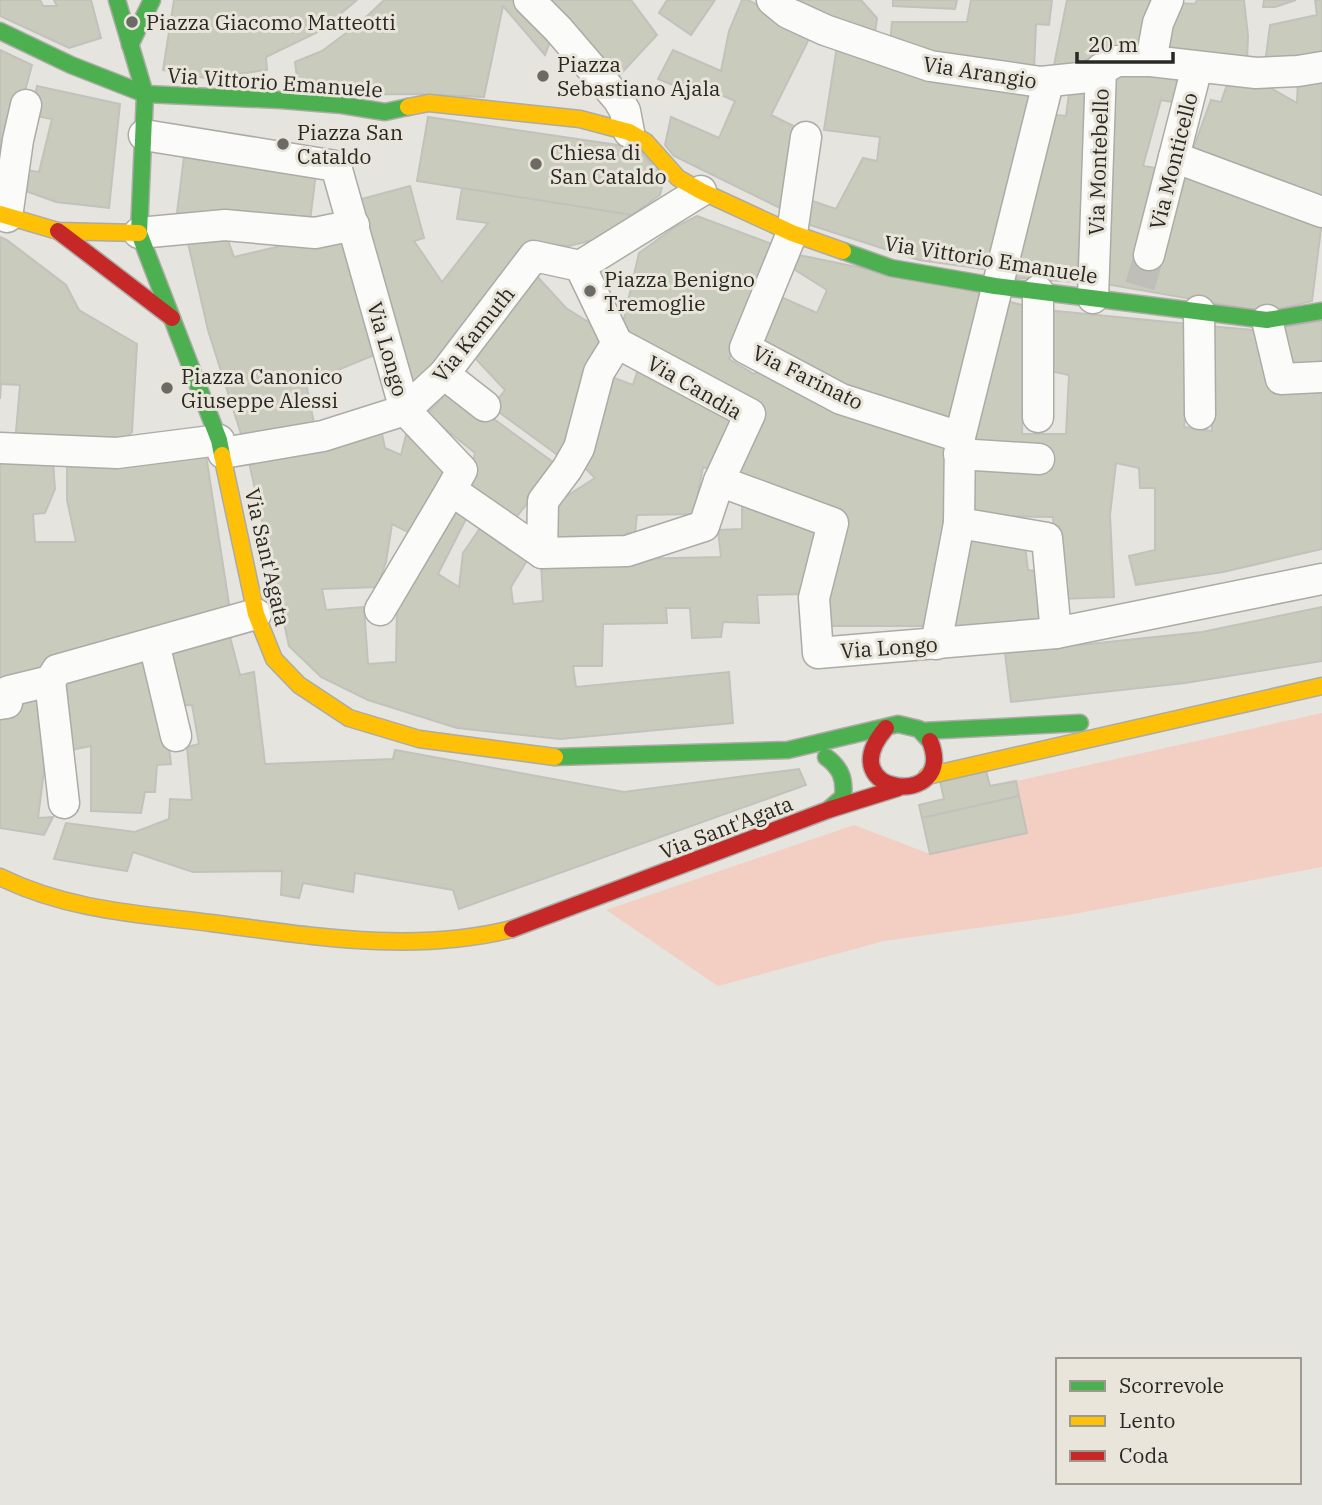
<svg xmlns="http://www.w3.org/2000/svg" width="1322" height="1505" viewBox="0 0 1322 1505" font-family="'IBM Plex Serif',serif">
<rect width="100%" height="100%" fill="#e6e4de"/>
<polygon fill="#f3cec3" points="1322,713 1322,867 1063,916 884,941 718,986 606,910 854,825 930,854 1027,833 1017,781"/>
<g fill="#c9ccbc" stroke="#c2c1bc" stroke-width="2">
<polygon points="0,0 40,0 43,6 57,6 54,0 91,0 101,38 69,48 0,16"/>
<polygon points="174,0 357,0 320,31 266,57 267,70 205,78 163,70"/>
<polygon points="384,0 515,0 552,36 545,55 503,6 484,97 420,94 299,95 295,62 322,51 361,22"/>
<polygon points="543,0 631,0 657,35 616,79"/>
<polygon points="667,0 715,0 691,35 659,13"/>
<polygon points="742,0 748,0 812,33 771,115 796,127 784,210 674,156 665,145 671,117 719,138 735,101 694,83 687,91 658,79 673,50 721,71 729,31"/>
<polygon points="788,0 861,0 877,18 874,40"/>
<polygon points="893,0 957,0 955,9 893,6"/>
<polygon points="971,0 1052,0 1049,25 1036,24 1034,71 890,44 892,22 967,22"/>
<polygon points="1067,0 1160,0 1145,51 1085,70 1053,70"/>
<polygon points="1197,0 1244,0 1248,36 1247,61 1159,53 1176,3 1195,4"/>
<polygon points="1264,0 1296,0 1275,7 1263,7"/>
<polygon points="1315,0 1322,0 1322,59 1265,64 1270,25 1317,15"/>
<polygon points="837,46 1038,87 990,270 919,260 807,224 810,200 836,209 863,158 877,161 880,137 824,130"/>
<polygon points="0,50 32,65 13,135 0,200"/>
<polygon points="1118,69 1183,74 1177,103 1161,100 1143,166 1179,172 1322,221 1312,301 1267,312 1105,284 1114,91"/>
<polygon points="1322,76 1322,204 1191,155 1211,100 1221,102 1228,82 1269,87 1297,103 1298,78"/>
<polygon points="37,86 120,104 109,208 56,202 15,187 18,169 39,172 52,119 31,115"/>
<polygon points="1070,86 1092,88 1076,282 1005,277 1046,114 1066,116"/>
<polygon points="428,117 638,148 664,179 660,195 632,215 417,181"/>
<polygon points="184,157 316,173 309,229 177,213"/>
<polygon points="410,186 424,238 414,241 442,282 488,223 457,219 462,188 632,215 601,238 569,246 531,242 415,390 358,200"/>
<polygon points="697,216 780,247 761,297 729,359 754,374 763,368 815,403 858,419 947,443 954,505 928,626 824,626 832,564 848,518 736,474 758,410 621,332 639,253 675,227"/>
<polygon points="345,231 377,354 306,383 314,423 243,440 208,330 188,243 226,235 234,257"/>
<polygon points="0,237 7,240 66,285 79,310 137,344 132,432 116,448 15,443 20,385 1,384 0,399"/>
<polygon points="799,255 987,294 950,425 846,392 756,344 779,296 817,313 827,290 792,268"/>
<polygon points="535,274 566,308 604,332 563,459 492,407 505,390 473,356"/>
<polygon points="1003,300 1026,306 1022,434 1066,434 1069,375 1050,371 1047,310 1188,324 1188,390 1184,427 1212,431 1209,326 1265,331 1274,389 1322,387 1322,549 1223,572 1136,585 1129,556 1155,550 1155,488 1140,488 1139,468 1116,463 1110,515 1114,597 1059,599 1053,517 968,516 968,464 1052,469 1051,452 968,444"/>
<polygon points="1322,321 1322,368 1284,369 1277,328"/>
<polygon points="641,359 740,417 718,472 703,467 694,514 637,515 635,533 627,533 622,544 552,545 551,506 595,478 581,464 609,376 633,385"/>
<polygon points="451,388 557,465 515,519 468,486 475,453 427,414"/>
<polygon points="381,429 385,448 401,455 406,435 450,470 412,534 392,524 386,562 377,587 322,589 326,610 364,607 368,664 396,662 397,608 451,504 468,515 438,574 459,587 463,553 485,521 531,554 511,587 513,604 543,601 541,561 721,557 718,530 742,529 742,501 824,525 805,594 757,595 759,623 723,622 721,637 692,638 690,608 666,608 667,623 603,624 602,666 573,666 576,687 729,672 733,723 560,739 457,728 368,700 321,677 289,646 249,462"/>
<polygon points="206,455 230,610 45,674 0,697 0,461 53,461 55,489 45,513 33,514 35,542 76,542 67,500 67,464"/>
<polygon points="963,532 1025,545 1028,570 1047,573 1051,618 954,629"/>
<polygon points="1322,607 1322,661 1185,683 1011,702 1005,653 1202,632"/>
<polygon points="229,633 240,675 254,672 265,764 393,759 395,750 624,792 799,769 806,785 459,909 453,890 355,873 353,892 303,883 299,898 281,895 282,871 193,872 133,852 127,871 54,859 66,823 135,832 169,819 170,799 192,800 187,747 199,744 192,705 175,706 163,651"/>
<polygon points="152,655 166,723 171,764 157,765 155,792 145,792 141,813 91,811 91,746 66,751 60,679"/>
<polygon points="14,695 46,698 46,755 38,818 53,817 44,835 0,828 0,709"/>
<polygon points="986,771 990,786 1016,781 1019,796 922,818 919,805 944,799 940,781"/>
<polygon points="1019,796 1027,833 930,854 922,818"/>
</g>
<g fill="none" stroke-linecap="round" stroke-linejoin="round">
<polyline stroke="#c0beb9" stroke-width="30" stroke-dasharray="30 15" stroke-linecap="butt" points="1140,286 1149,255"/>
<defs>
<g id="street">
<polyline points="529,0 558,29 618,99 625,111 629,132"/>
<polyline points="772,0 788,13 825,30 930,66 1041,82 1089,77 1117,61 1151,61 1256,73 1298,71 1322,67"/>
<polyline points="1151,61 1158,23 1168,0"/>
<polyline points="144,135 336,166 405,410 462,470 451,490 542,553 627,551 704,526 719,481 833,523 814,598 818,653 1056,633 1322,579"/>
<polyline points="806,137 792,233 745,348 841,399 960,437"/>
<polyline points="1174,157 1322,212"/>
<polyline points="7,217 18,140 26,105"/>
<polyline points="139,233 225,225 315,233 354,225"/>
<polyline points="1149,255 1197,67"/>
<polyline points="580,266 617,343"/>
<polyline points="1038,291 1038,417"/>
<polyline points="1093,298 1101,69"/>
<polyline points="1199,311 1200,414"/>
<polyline points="1267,320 1281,379 1322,377"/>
<polyline points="617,343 750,414 719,481"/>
<polyline points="444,374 485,406"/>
<polyline points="0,448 117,453 219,440"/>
<polyline points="223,453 323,436 405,410 444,374 534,256 580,266 701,191"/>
<polyline points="959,454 1039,459"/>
<polyline points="959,523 1047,538 1056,633"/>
<polyline points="542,553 543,501 567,469 579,448 599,372 617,343"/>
<polyline points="380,610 451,490"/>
<polyline points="154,643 176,736"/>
<polyline points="936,644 959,523 960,437 1048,83"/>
<polyline points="50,681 64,803"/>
<polyline points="0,704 7,703 9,691 50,681 57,670 256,614"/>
</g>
<g id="fast">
<polyline points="117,0 145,94 139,233 219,440 222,455"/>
<polyline points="0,31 71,65 145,94 281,100 342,105 385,112 408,107"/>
<polyline points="130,45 152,0"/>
<polyline points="843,251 891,268 995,286 1267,320 1322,311"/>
<polyline points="922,731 1080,723"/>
<polyline points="555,757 788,750 898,724 919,729 930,741"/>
<path d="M826,757C841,768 845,779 843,797L828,810"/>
</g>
<g id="slow">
<polyline points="408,107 429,103 580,119 629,132 646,142 678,178 701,191 792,233 843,251"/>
<polyline points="0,214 58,231 139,233"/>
<polyline points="222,455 256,614 274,659 299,685 349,718 419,739 555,757"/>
<polyline points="927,776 1322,686"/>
<path d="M0,877C67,910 138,914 211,923C312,936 412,954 512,929"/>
</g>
<g id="jam">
<polyline points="58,231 172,318"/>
<path d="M886,728C828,796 958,810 930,741"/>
<polyline points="512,929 828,810 898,788"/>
</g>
</defs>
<use href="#street" stroke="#acaba6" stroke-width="33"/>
<use href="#fast" stroke="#acaba6" stroke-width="19"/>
<use href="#slow" stroke="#acaba6" stroke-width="19"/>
<use href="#jam" stroke="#acaba6" stroke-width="19"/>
<use href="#street" stroke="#fbfbfa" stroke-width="30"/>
<use href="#fast" stroke="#4caf50" stroke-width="16"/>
<use href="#slow" stroke="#ffc107" stroke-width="16"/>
<use href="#jam" stroke="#c62828" stroke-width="16"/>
</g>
<g fill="#6b6a65" stroke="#e9e5da" stroke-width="2.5">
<circle cx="132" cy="22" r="7"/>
<circle cx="543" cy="76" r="7"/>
<circle cx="283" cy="144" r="7"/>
<circle cx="536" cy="164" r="7"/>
<circle cx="590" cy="291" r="7"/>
<circle cx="167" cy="388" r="7"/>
</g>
<g text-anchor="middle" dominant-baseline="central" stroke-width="6" stroke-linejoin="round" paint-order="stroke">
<g font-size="21" fill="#292824" stroke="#e9e5da" text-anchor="start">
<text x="146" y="22">Piazza Giacomo Matteotti</text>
<text x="557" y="64">Piazza<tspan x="557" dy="24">Sebastiano Ajala</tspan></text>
<text x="297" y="132">Piazza San<tspan x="297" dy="24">Cataldo</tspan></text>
<text x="550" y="152">Chiesa di<tspan x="550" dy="24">San Cataldo</tspan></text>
<text x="604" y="279">Piazza Benigno<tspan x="604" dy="24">Tremoglie</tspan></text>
<text x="181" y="376">Piazza Canonico<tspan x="181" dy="24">Giuseppe Alessi</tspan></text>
</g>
<g font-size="21" fill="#292824" stroke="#e9e5da">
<text transform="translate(980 72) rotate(9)">Via Arangio</text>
<text transform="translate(275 82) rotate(4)">Via Vittorio Emanuele</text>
<text transform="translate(1173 161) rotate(-76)">Via Monticello</text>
<text transform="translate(1098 162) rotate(-88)">Via Montebello</text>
<text transform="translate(991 259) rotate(9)">Via Vittorio Emanuele</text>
<text transform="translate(473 334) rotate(-51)">Via Kamuth</text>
<text transform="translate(388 349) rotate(74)">Via Longo</text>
<text transform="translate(808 377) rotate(26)">Via Farinato</text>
<text transform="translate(695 387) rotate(30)">Via Candia</text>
<text transform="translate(268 557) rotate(77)">Via Sant'Agata</text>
<text transform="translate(889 647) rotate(-4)">Via Longo</text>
<text transform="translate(726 827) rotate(-21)">Via Sant'Agata</text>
</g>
</g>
<rect x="1056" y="1358" width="245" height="126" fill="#e9e5da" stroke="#9c9991" stroke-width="2"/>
<rect x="1070" y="1381" width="35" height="10" fill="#4caf50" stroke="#9c9991" stroke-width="2"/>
<text x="1119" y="1393" font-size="21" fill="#292824">Scorrevole</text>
<rect x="1070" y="1416" width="35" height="10" fill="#ffc107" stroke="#9c9991" stroke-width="2"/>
<text x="1119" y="1428" font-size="21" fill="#292824">Lento</text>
<rect x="1070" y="1451" width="35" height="10" fill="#c62828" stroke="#9c9991" stroke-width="2"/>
<text x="1119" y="1463" font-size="21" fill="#292824">Coda</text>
<path d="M1077 52v10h96v-10" fill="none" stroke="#292824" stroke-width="3.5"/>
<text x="1088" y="52" font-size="21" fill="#292824" stroke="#e9e5da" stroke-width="5" paint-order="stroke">20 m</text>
</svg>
